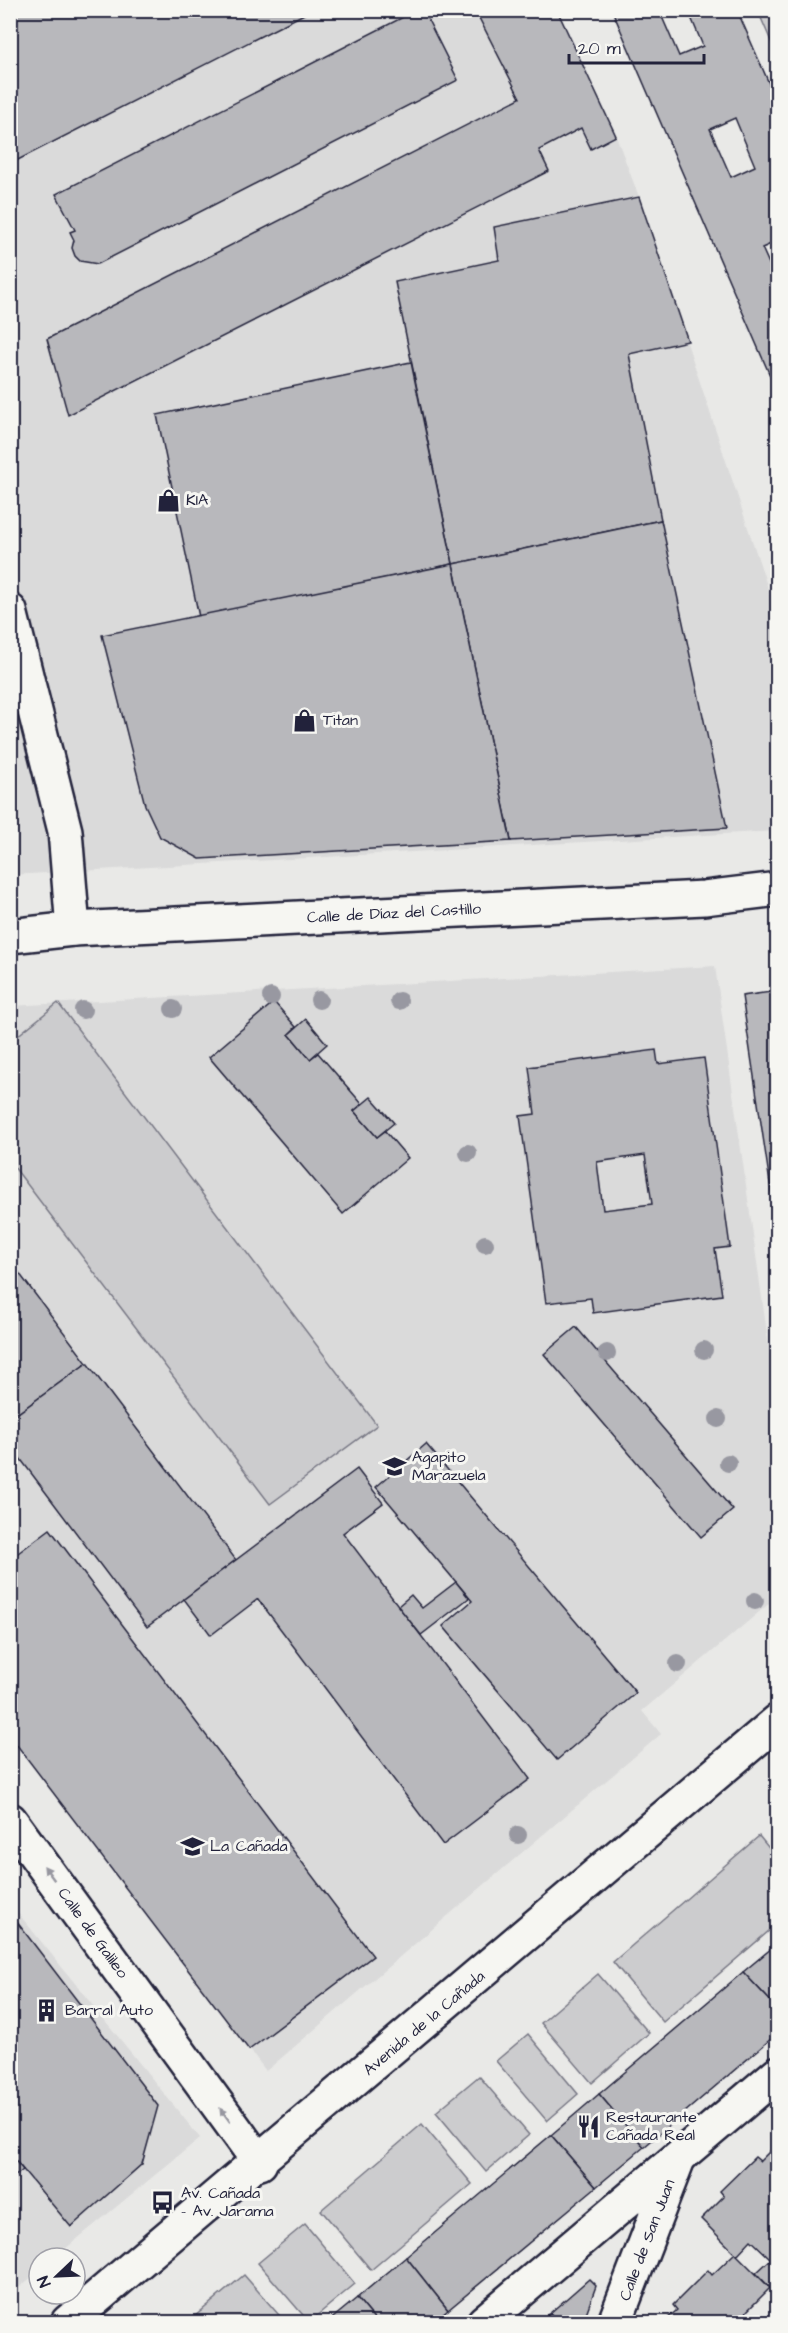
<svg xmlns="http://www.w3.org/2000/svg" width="788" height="2333" viewBox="0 0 788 2333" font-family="'Architects Daughter',sans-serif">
<rect width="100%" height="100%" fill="#e9e9e7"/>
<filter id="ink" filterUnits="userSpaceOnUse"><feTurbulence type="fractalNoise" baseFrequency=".0167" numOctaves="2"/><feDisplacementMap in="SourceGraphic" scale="12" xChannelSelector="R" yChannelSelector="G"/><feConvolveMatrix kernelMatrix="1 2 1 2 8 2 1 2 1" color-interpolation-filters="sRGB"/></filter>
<g filter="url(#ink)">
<g fill="#dadada">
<polygon points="11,11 557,11 616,136 639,197 777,616 777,831 11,875"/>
<polygon points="715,966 777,1404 777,1597 642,1711 661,1734 266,2071 11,1736 11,1006"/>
<polygon points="10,1903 200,2138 54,2258 39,2258 39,2271 11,2294"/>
</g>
<g fill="#ccccce" stroke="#777784" stroke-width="1.5">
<polygon points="758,11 777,11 777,55"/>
<polygon points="58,1003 377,1425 270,1504 11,1163 11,1041"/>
<polygon points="759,1836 777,1858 777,1924 663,2022 613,1962"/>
<polygon points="598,1974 649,2033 592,2083 541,2023"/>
<polygon points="528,2034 578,2094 547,2121 496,2061"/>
<polygon points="479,2076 529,2135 486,2172 436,2112"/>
<polygon points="422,2124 472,2184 371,2270 321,2210"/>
<polygon points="305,2224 355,2284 309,2322 258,2263"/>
<polygon points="244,2275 285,2322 188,2322"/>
</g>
<g fill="#b8b8bc" stroke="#22223b" stroke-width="1.5" fill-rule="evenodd">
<polygon points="10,10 312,10 10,164"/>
<polygon points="417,10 423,10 458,80 98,264 80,261 75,256 72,248 74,240 70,232 75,230 56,194"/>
<polygon points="475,10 557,10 616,136 591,149 581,128 539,150 549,171 68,415 47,339 520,98"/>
<path d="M612,10H659L679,56L703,46L688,10H737L778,104V241L762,248L778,284V394ZM735,118L755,166L731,177L710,129Z"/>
<polygon points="639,197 688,341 629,354 661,520 453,564 395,282 499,260 494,227"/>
<polygon points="411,362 453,564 199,617 157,415"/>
<polygon points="661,520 727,828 511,841 453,564"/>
<polygon points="453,564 511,841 200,859 160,837 145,805 102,635"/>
<polygon points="778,991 778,1237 742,996"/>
<polygon points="274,1002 296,1027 289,1034 310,1059 318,1053 362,1104 354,1111 377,1137 385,1131 408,1158 343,1214 209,1057"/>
<polygon points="306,1019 327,1044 310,1059 289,1034"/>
<path d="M656,1050L658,1064L704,1058L730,1247L715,1249L722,1295L593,1313L591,1298L546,1303L520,1116L535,1114L529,1067ZM645,1155L652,1204L603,1210L597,1162Z"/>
<polygon points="371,1097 394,1123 377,1137 354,1111"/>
<polygon points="10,1261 87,1363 10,1419"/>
<polygon points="576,1327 733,1510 701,1537 544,1354"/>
<polygon points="87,1363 236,1560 147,1627 10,1445 10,1419"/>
<polygon points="426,1444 636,1693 557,1760 443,1626 472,1601 376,1487"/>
<polygon points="357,1469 383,1503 343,1533 530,1779 443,1845 258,1599 211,1635 184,1599"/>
<polygon points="50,1529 373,1956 249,2050 10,1736 10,1559"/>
<polygon points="456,1582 469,1598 421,1635 398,1606 411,1595 422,1608"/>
<polygon points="10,1913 158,2106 142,2164 71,2227 10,2154"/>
<polygon points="778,1943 778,2009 743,1972"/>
<polygon points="743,1972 778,2009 778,2033 644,2147 599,2094"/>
<polygon points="599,2094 644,2147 596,2187 551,2135"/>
<polygon points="551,2135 596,2187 448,2310 406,2257"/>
<polygon points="778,2143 778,2296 756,2273 771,2259 751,2240 737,2255 701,2219 724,2196 720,2191 755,2157 760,2161"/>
<polygon points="10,2154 23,2170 10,2180"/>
<polygon points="735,2253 770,2288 746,2312 756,2322 664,2322 677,2310 673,2305 708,2270 712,2275"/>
<polygon points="406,2257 448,2310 434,2322 377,2322 357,2298"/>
<polygon points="589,2279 596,2286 583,2322 558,2322 550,2313"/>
<polygon points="357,2298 377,2322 328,2322"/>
<polygon points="550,2313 558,2322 538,2322"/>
</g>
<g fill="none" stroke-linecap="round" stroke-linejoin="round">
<defs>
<g id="street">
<polyline points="10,611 65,831 73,929"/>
<polyline points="10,936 73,929 704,898 778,889"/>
<polyline points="10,1820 260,2163"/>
<polyline points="484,2322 778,2073"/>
<polyline points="615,2322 678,2159"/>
</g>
<polyline id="secondary" points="68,2322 778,1721"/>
</defs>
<use href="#street" stroke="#22223b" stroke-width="38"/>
<use href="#secondary" stroke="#22223b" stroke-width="38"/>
<use href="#street" stroke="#f6f6f2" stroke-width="33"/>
<use href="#secondary" stroke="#f6f6f2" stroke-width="33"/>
</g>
<g fill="#9898a1">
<circle cx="271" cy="997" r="9"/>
<circle cx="319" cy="1000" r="9"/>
<circle cx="399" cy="1001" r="9"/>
<circle cx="173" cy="1009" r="9"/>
<circle cx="83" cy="1010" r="9"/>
<circle cx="468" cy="1153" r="9"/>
<circle cx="485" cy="1244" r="9"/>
<circle cx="704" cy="1350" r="9"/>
<circle cx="607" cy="1353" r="9"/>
<circle cx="718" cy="1419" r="9"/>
<circle cx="728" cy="1463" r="9"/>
<circle cx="755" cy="1601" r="9"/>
<circle cx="678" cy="1664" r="9"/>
<circle cx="518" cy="1835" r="9"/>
</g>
<defs><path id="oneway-solid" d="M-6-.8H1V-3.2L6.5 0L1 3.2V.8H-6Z" transform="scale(1.5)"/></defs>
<g fill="#9797a0">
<use href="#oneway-solid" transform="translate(49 1873) rotate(-126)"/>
<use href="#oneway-solid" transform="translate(225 2115) rotate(-126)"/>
</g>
</g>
<defs>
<symbol id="shop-bare" viewBox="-9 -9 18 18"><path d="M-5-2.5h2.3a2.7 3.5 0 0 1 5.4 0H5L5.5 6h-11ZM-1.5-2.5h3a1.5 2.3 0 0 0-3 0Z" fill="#22223b" stroke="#f6f6f2" stroke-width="2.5" paint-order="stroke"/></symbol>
<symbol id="school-bare" viewBox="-9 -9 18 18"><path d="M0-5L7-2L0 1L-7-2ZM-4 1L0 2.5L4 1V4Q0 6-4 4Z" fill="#22223b" stroke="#f6f6f2" stroke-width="2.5" paint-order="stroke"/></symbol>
<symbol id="building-bare" viewBox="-9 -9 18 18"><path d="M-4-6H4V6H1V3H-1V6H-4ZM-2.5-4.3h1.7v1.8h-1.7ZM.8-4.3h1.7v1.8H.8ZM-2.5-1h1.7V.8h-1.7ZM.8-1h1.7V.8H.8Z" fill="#22223b" stroke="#f6f6f2" stroke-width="2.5" paint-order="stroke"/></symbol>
<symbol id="restaurant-bare" viewBox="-9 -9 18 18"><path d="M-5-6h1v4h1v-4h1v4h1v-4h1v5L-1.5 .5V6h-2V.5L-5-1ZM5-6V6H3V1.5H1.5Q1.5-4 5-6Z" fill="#22223b" stroke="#f6f6f2" stroke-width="2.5" paint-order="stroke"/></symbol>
<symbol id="bus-bare" viewBox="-9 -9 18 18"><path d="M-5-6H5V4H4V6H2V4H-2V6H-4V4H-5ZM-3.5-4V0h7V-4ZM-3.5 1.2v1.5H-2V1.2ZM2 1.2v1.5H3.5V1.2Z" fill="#22223b" stroke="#f6f6f2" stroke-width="2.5" paint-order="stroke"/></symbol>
</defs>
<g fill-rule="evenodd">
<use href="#shop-bare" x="152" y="484" width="33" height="33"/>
<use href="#shop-bare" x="288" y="704" width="33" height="33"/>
<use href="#school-bare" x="378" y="1450" width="33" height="33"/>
<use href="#school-bare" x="176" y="1830" width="33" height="33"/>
<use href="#building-bare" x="30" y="1994" width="33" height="33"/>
<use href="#restaurant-bare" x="572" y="2110" width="33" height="33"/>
<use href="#bus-bare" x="146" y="2186" width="33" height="33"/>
</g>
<g text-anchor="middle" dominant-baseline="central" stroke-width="6" stroke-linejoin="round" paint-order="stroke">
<g font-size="16" fill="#22223b" stroke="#f6f6f2" text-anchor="start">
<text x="186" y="500">KIA</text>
<text x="323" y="720">Titan</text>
<text x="412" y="1457">Agapito<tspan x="412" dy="18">Marazuela</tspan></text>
<text x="210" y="1846">La Cañada</text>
<text x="65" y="2010">Barral Auto</text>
<text x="606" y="2117">Restaurante<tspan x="606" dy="18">Cañada Real</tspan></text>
<text x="181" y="2193">Av. Cañada<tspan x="181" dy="18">- Av. Jarama</tspan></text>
</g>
<g font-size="16" fill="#22223b" stroke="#f6f6f2">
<text transform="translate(394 913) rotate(-3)">Calle de Díaz del Castillo</text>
<text transform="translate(93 1933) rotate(54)">Calle de Galileo</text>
<text transform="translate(424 2023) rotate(-40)">Avenida de la Cañada</text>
<text transform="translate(647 2240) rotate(-69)">Calle de San Juan</text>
</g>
</g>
<rect width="788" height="2333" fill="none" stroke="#f6f6f2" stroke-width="36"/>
<rect x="18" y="18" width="752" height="2297" fill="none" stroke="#22223b" stroke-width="2" filter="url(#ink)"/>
<g transform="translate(57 2276) rotate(247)"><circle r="28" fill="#f6f6f2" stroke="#a1a1a9" stroke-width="1.5"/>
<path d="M0-4.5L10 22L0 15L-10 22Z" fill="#22223b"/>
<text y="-9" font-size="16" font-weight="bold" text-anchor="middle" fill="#22223b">N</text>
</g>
<path d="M569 54v9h135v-9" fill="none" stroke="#22223b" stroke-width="3"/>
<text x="578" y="54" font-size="18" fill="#22223b" stroke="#f6f6f2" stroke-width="4.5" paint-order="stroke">20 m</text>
</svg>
